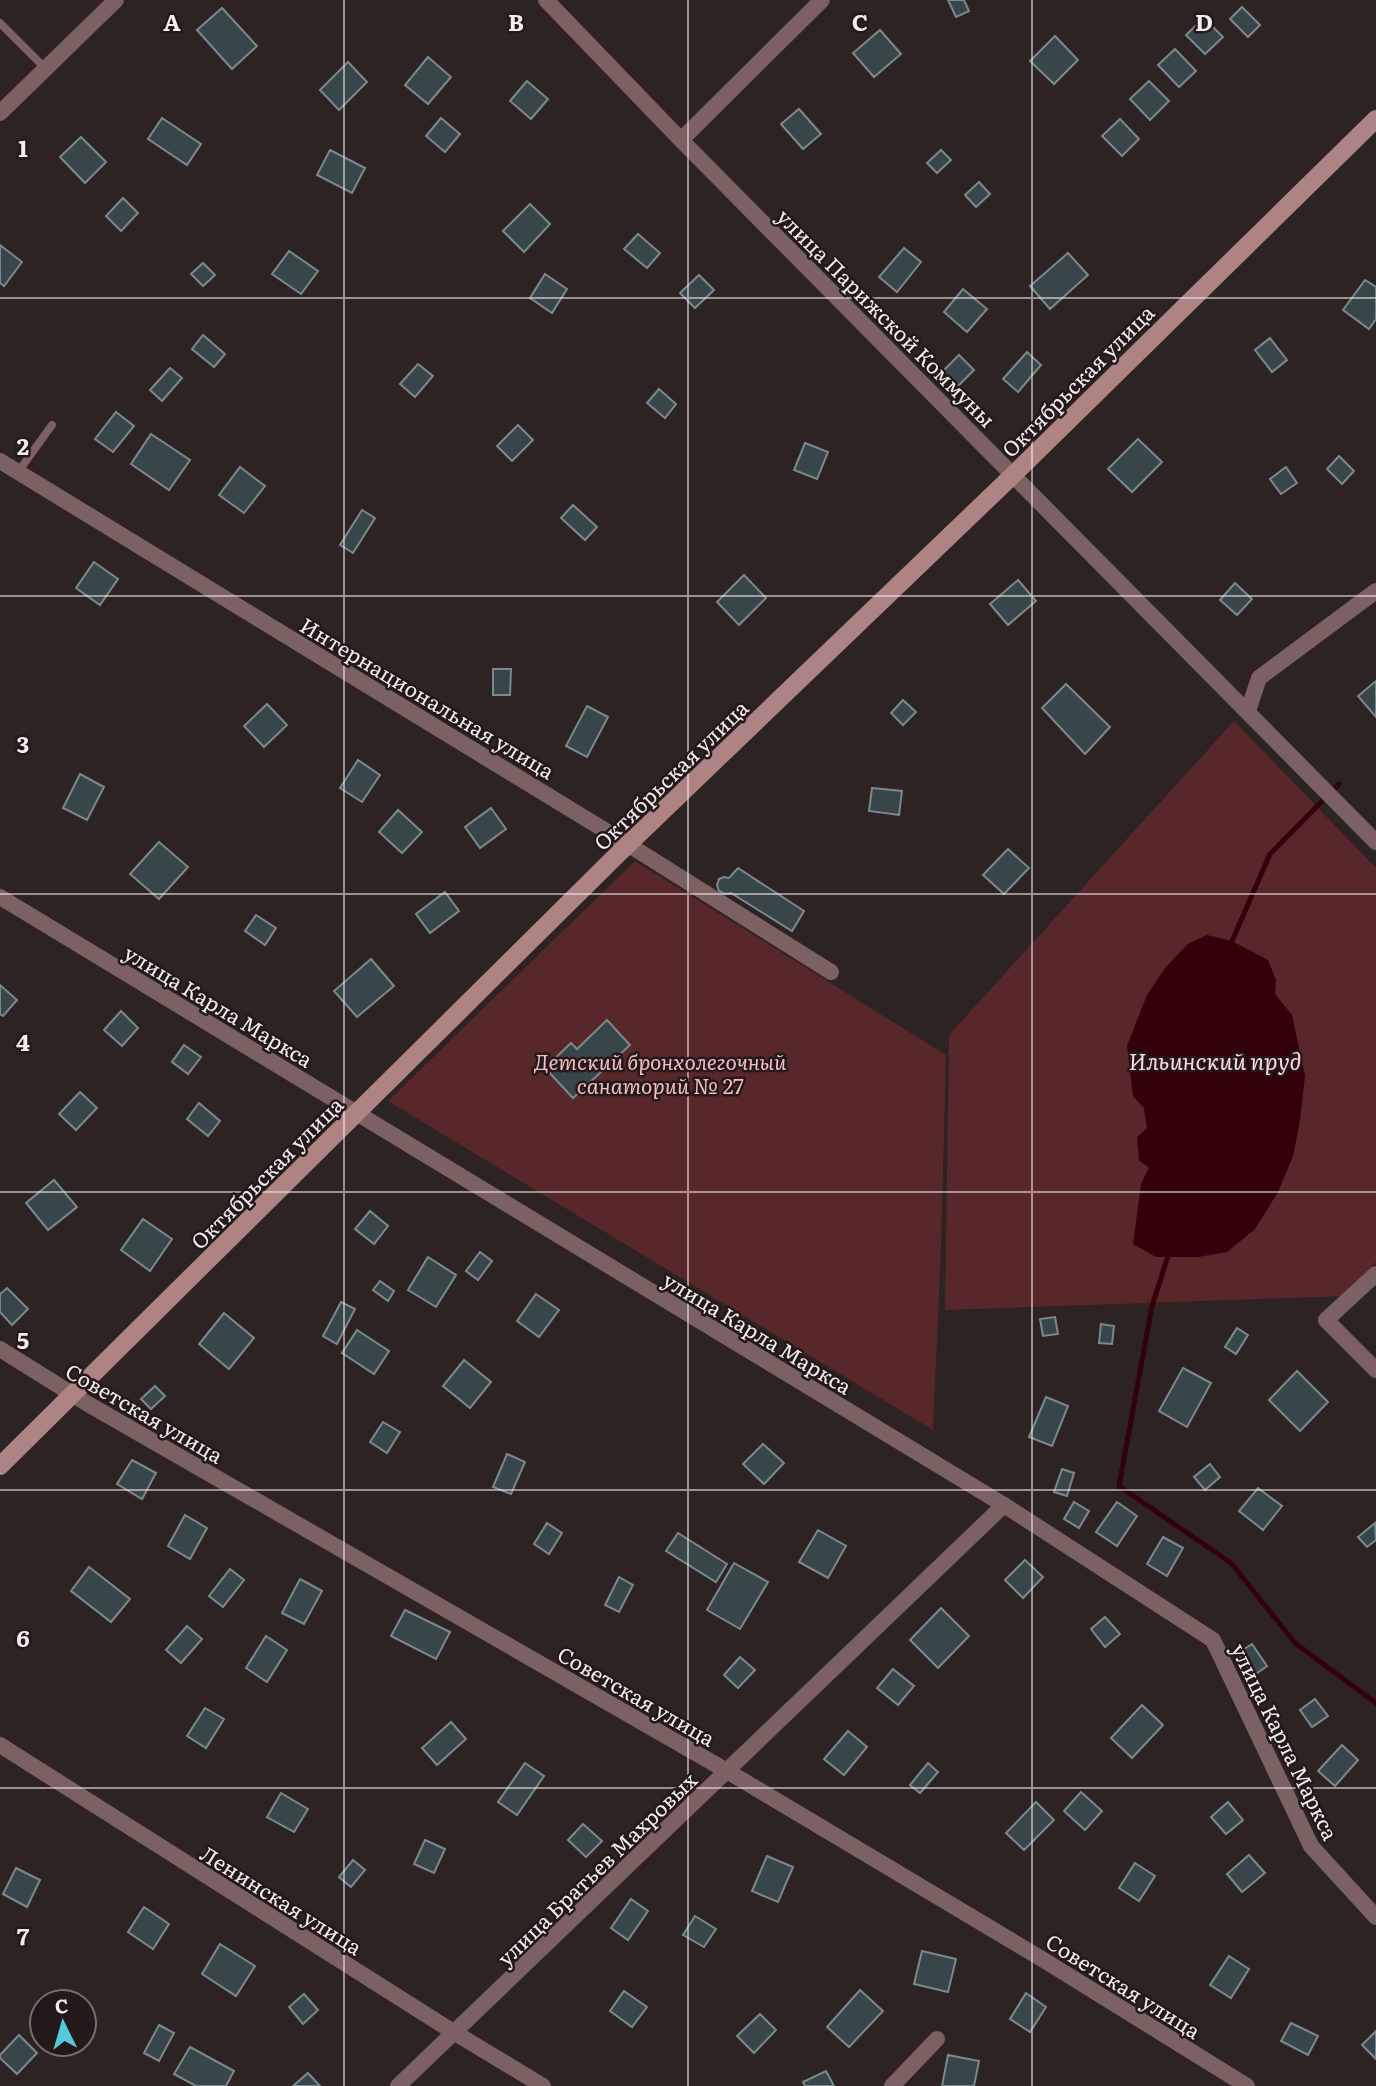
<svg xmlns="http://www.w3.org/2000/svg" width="1376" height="2086" viewBox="0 0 1376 2086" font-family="Literata,serif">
<rect width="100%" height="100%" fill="#2e2323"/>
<g fill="#57272a">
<polygon points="1234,721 1376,868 1376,1262 1345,1296 945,1310 949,1035"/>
<polygon points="635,861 946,1055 941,1247 933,1430 388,1101"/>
</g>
<polygon fill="#320109" points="1207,935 1232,941 1268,960 1276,980 1275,994 1292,1015 1305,1076 1300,1120 1293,1156 1278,1192 1255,1229 1227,1252 1198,1257 1156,1257 1133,1244 1141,1184 1149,1168 1139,1160 1137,1137 1147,1128 1144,1108 1133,1096 1127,1046 1147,995 1165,968 1188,944"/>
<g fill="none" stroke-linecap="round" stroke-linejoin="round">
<g stroke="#320109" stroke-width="5">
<polyline points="1232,941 1270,854 1339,784"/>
<polyline points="1168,1256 1152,1306 1119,1486 1231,1563 1295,1643 1376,1703"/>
</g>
</g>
<g fill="#394649" stroke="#7b898c" stroke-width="2">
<polygon points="948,0 964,0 969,11 956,17"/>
<polygon points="1242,7 1260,25 1248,37 1230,19"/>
<polygon points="222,8 257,46 232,69 197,30"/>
<polygon points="1204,18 1223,37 1205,54 1186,35"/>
<polygon points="880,30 901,54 874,77 853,53"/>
<polygon points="1055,36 1078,60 1054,84 1030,61"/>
<polygon points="1175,49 1196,71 1179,87 1158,65"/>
<polygon points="428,57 451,77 428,104 405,85"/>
<polygon points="348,62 367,82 339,110 320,90"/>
<polygon points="527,81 548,99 531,119 510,101"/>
<polygon points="1149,81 1169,101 1150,120 1130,99"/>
<polygon points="799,109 821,134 803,149 781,124"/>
<polygon points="162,118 201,144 187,165 148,139"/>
<polygon points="441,118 460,134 445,152 426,136"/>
<polygon points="1120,119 1139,139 1122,156 1102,136"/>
<polygon points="81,137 106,162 85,183 60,157"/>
<polygon points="330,150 365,168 352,193 317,175"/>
<polygon points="941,150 951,160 937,173 927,163"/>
<polygon points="979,182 990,194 976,207 965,195"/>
<polygon points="123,198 138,213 121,231 106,216"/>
<polygon points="530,204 550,224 524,252 503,231"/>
<polygon points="638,234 660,253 647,268 624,249"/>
<polygon points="0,245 22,262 4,286 0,283"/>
<polygon points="904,248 921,262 897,292 879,277"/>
<polygon points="289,251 318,271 301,294 272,274"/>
<polygon points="1068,253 1088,275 1050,309 1030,286"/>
<polygon points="203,263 215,275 203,286 191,274"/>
<polygon points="545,274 567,289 552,313 530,298"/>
<polygon points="699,275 714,290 695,308 680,293"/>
<polygon points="1365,280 1376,287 1376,319 1369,329 1343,310"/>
<polygon points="963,289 987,309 967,332 944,312"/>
<polygon points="203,335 225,354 214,367 192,349"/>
<polygon points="1270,338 1287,360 1272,372 1255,350"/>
<polygon points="1027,352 1041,365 1018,392 1003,379"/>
<polygon points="959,355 974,370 956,388 941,373"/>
<polygon points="418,364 433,376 415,397 400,384"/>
<polygon points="170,368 182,378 162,401 150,390"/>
<polygon points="659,389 676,404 665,418 647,403"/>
<polygon points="116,412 134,426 113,452 95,439"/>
<polygon points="518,425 533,440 512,461 497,446"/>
<polygon points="151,434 190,460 169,490 131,464"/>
<polygon points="1138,439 1162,462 1132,492 1108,469"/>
<polygon points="805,443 828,452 817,479 794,470"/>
<polygon points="1339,456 1354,471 1342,484 1327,469"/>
<polygon points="240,467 265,486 244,513 219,495"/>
<polygon points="1286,467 1297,483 1281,494 1270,479"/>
<polygon points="573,505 597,527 585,540 561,518"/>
<polygon points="362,510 375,518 353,553 340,545"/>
<polygon points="94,562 118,579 100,605 76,588"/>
<polygon points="744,575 766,598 739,625 717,602"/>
<polygon points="1018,580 1036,601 1008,625 990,604"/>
<polygon points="1235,583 1252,599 1237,615 1220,600"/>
<polygon points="493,669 511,669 510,695 493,695"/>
<polygon points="1376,681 1376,717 1358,696"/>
<polygon points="1066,684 1110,727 1085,754 1042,708"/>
<polygon points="903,700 916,712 903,725 891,713"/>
<polygon points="267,704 287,725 264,747 244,726"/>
<polygon points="587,706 608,717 587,757 566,746"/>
<polygon points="358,760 380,775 362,802 340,788"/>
<polygon points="80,774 104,787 87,820 63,808"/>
<polygon points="872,788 902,791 899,815 869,811"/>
<polygon points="491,808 506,829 480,848 465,827"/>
<polygon points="398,810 422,832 402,853 379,832"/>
<polygon points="159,842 188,867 159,899 130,874"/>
<polygon points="1008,849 1029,868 1004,894 983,875"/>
<polygon points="738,868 804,911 792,931 731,893 725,894 719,891 717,885 719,879 724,877 729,878"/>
<polygon points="445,892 459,911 430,933 416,914"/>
<polygon points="256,915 276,928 265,945 245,931"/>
<polygon points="371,959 394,986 357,1017 334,991"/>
<polygon points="0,985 17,1000 3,1016 0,1014"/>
<polygon points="121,1011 138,1028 122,1046 104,1030"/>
<polygon points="607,1020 630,1045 573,1098 545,1068 571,1043 577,1049"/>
<polygon points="184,1045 201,1057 188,1074 172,1062"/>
<polygon points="80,1092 97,1108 76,1130 59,1114"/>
<polygon points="199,1103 220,1121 208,1136 187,1119"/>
<polygon points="54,1180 77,1207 48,1230 26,1203"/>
<polygon points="370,1211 388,1226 374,1244 355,1229"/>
<polygon points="143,1219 172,1239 150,1271 121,1250"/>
<polygon points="480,1252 492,1261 478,1280 466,1271"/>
<polygon points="428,1257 456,1275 436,1307 408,1290"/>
<polygon points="380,1281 394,1291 388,1301 373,1290"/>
<polygon points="7,1288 28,1309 12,1325 0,1312 0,1294"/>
<polygon points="536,1294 559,1310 539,1337 517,1321"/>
<polygon points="341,1302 355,1309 337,1344 323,1336"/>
<polygon points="224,1313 254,1338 229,1369 199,1344"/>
<polygon points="1055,1317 1058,1334 1043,1336 1040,1319"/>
<polygon points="1101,1324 1114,1326 1112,1344 1099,1343"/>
<polygon points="1237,1328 1248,1335 1236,1354 1225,1347"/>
<polygon points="357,1330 389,1351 374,1374 342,1353"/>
<polygon points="464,1360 491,1382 470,1408 443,1386"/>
<polygon points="1183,1368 1211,1383 1187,1427 1159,1411"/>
<polygon points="1297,1371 1328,1402 1300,1431 1269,1400"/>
<polygon points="155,1386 165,1396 151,1409 141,1399"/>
<polygon points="1046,1397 1068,1406 1052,1446 1029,1437"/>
<polygon points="383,1422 400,1432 387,1453 370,1442"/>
<polygon points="763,1444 784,1463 764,1484 743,1464"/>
<polygon points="507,1454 525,1462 511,1494 493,1487"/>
<polygon points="132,1460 156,1473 142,1499 117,1484"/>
<polygon points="1210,1464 1220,1477 1205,1490 1194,1477"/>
<polygon points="1062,1469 1074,1473 1067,1496 1054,1492"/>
<polygon points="1258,1488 1282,1506 1263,1530 1239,1511"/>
<polygon points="1074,1502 1089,1511 1079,1528 1064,1519"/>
<polygon points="1117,1502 1137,1516 1117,1546 1096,1532"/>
<polygon points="185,1515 207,1528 190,1559 168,1546"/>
<polygon points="547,1523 562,1533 549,1554 534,1544"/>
<polygon points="1375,1523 1376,1540 1367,1547 1358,1537"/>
<polygon points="818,1530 846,1546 828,1578 799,1562"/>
<polygon points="678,1533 727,1564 716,1582 666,1551"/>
<polygon points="1163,1537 1183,1548 1167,1576 1147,1564"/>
<polygon points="1025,1560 1043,1577 1023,1598 1005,1580"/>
<polygon points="734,1563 768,1582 740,1629 707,1610"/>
<polygon points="89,1567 130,1599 111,1622 71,1591"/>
<polygon points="230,1569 244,1580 223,1607 209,1596"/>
<polygon points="619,1577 633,1585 619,1612 605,1605"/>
<polygon points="300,1579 322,1591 304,1624 282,1613"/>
<polygon points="941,1608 969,1636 938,1668 910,1640"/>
<polygon points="405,1610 450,1632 436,1659 391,1636"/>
<polygon points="1105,1617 1120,1634 1105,1647 1091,1629"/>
<polygon points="187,1626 202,1639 181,1663 166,1650"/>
<polygon points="266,1636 287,1650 267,1682 246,1668"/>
<polygon points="1252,1644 1267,1666 1253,1676 1238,1653"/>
<polygon points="740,1657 755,1670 738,1688 724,1675"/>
<polygon points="893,1669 914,1686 898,1705 877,1688"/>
<polygon points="1315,1699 1328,1716 1312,1727 1300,1710"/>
<polygon points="1142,1705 1163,1725 1132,1758 1111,1738"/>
<polygon points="205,1708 224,1719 206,1748 187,1736"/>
<polygon points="451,1722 466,1739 437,1765 422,1748"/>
<polygon points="848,1731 867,1747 844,1775 824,1759"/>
<polygon points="1342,1745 1358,1760 1335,1786 1318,1771"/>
<polygon points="525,1763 544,1776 517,1815 498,1802"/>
<polygon points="928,1763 938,1772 920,1793 910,1785"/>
<polygon points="1081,1792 1102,1811 1085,1830 1064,1811"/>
<polygon points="281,1793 308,1809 294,1832 267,1817"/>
<polygon points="1036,1802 1054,1820 1024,1850 1006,1833"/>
<polygon points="1228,1802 1243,1820 1226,1834 1211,1817"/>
<polygon points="583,1824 602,1841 586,1857 568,1840"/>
<polygon points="425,1840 445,1849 434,1873 414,1864"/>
<polygon points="1249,1855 1265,1873 1242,1892 1227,1874"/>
<polygon points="767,1856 793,1867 778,1902 752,1891"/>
<polygon points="353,1860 365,1870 351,1887 339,1877"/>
<polygon points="1135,1863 1155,1876 1139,1901 1119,1888"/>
<polygon points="16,1868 40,1880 27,1907 3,1894"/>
<polygon points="631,1899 648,1911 628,1940 611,1928"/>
<polygon points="144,1907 169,1924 153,1949 128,1932"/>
<polygon points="695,1916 716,1929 704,1947 683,1935"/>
<polygon points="220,1944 255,1966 236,1996 202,1974"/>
<polygon points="922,1951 956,1959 948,1992 914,1984"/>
<polygon points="1229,1956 1249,1969 1231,1998 1210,1985"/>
<polygon points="860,1990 883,2011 849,2047 827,2027"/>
<polygon points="624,1991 647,2007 632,2027 610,2011"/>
<polygon points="1026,1993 1046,2007 1030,2032 1010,2019"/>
<polygon points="304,1994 318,2010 303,2024 289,2007"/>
<polygon points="760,2014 776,2030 754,2053 737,2036"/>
<polygon points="1291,2023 1318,2036 1308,2055 1281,2041"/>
<polygon points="159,2025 174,2033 159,2061 144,2053"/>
<polygon points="1376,2031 1376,2059 1362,2045"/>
<polygon points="19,2035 37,2053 17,2074 0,2058 0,2055"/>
<polygon points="190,2047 234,2071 226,2086 196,2086 174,2074"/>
<polygon points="948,2055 979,2061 974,2086 942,2086"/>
<polygon points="826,2071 834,2086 805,2086 803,2082"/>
<polygon points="308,2073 320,2086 293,2086"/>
</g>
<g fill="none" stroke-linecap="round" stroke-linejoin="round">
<g stroke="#7c6162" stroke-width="8">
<polyline points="0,23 46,69"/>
<polyline points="18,472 52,425"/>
</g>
<g stroke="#7c6162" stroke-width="16">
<polyline points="546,0 681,140 1376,842"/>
<polyline points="0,113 116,0"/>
<polyline points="681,140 822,0"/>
<polyline points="0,461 629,845 831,972"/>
<polyline points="1248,711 1259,678 1376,591"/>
<polyline points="0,897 1004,1505 1213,1640 1311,1846 1376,1917"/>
<polyline points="1376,1274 1326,1320 1376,1370"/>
<polyline points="0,1349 88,1404 727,1771 1042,1959 1247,2086"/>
<polyline points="0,1745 455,2033 543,2086"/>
<polyline points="398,2086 1004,1505"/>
<polyline points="892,2086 937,2039"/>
</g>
<polyline stroke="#ad8383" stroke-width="18" points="0,1466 618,854 1013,475 1376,119"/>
</g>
<path fill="none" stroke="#f5eded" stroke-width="2" stroke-opacity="0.55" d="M344,0V2086M688,0V2086M1032,0V2086M0,298H1376M0,596H1376M0,894H1376M0,1192H1376M0,1490H1376M0,1788H1376"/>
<g text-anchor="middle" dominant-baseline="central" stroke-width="5" stroke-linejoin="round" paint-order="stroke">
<g font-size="21" fill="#f5eded" stroke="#24191a">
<text transform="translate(887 317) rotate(45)">улица Парижской Коммуны</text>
<text transform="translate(1077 380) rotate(-45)">Октябрьская улица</text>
<text transform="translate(428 697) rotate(31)">Интернациональная улица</text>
<text transform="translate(670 774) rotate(-44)">Октябрьская улица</text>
<text transform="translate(219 1005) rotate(31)">улица Карла Маркса</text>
<text transform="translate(266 1172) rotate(-45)">Октябрьская улица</text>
<text transform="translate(758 1332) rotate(31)">улица Карла Маркса</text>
<text transform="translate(145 1412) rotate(30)">Советская улица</text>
<text transform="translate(637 1695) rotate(30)">Советская улица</text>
<text transform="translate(1286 1741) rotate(64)">улица Карла Маркса</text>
<text transform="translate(596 1868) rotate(-44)">улица Братьев Махровых</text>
<text transform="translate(282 1899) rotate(32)">Ленинская улица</text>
<text transform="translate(1124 1985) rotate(32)">Советская улица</text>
</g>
<g font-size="21" font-style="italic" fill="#f5bdbe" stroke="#24191a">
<text x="660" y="1060">Детский бронхолегочный<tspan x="660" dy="24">санаторий № 27</tspan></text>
</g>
<g font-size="23" font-style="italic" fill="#fdd7d7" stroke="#24191a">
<text x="1215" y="1060">Ильинский пруд</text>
</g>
</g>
<g font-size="23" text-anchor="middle" font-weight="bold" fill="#f5eded" stroke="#24191a" stroke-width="5" stroke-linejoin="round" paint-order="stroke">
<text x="172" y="31">A</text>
<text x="516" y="31">B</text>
<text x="860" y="31">C</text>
<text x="1204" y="31">D</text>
<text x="23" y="157">1</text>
<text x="23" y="455">2</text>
<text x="23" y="753">3</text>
<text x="23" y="1051">4</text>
<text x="23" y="1349">5</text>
<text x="23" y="1647">6</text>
<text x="23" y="1945">7</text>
</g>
<g transform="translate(63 2023) rotate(355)"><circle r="33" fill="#24191a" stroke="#786e6e" stroke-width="2"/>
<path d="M0-5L12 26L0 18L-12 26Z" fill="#55cadf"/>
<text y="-10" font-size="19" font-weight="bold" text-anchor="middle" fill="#f5eded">С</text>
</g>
</svg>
